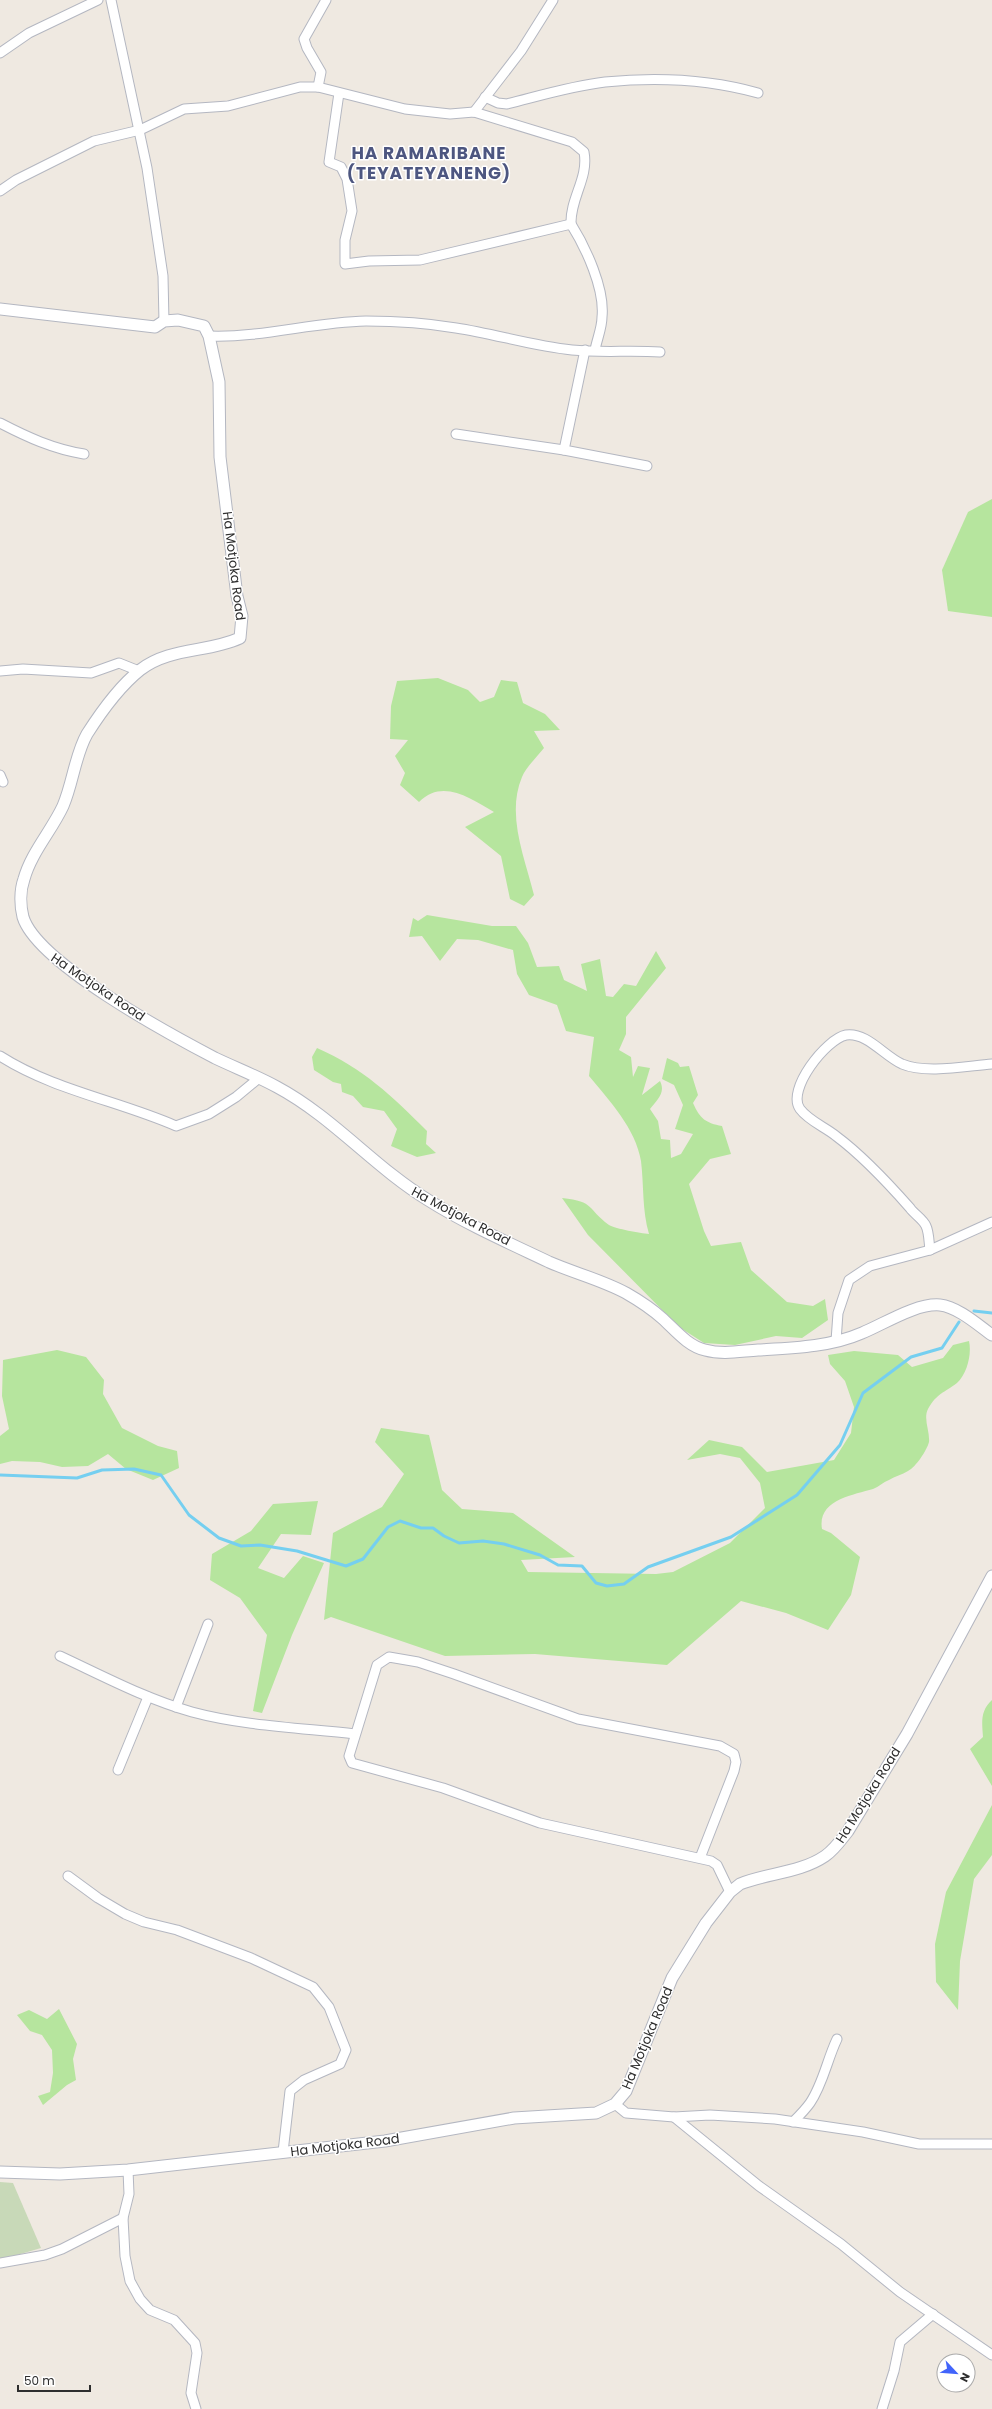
<svg xmlns="http://www.w3.org/2000/svg" width="992" height="2409" viewBox="0 0 992 2409" font-family="Poppins,sans-serif">
<rect width="100%" height="100%" fill="#efe9e1"/>
<g fill="#b6e59e">
<polygon points="992,499 992,617 948,611 942,570 968,512"/>
<path d="M438,678L468,690L480,702L494,697L501,680L517,682L523,703L545,714L560,730L534,731L544,748C537,757 526,767 522,777C506,815 525,858 534,895L524,906L510,899L501,856L465,827L494,812C471,799 443,778 419,802L400,785L405,773L395,756L408,740L390,739L391,706L397,681Z"/>
<path d="M427,915L492,926H516L528,943L537,967L559,966L564,980L587,991L581,964L600,959L606,996L613,997L624,984L636,986L656,951L666,968L626,1017V1034L619,1050L631,1057L633,1077L638,1066L650,1068L642,1095L660,1081C666,1093 657,1100 650,1109L658,1121L661,1139L670,1140L671,1158L681,1154L693,1134L675,1129L683,1105L674,1085L662,1079L667,1058L678,1063L680,1067L689,1066L698,1095L693,1103C700,1119 706,1123 722,1126L731,1154L710,1159L689,1184L704,1231L711,1246L741,1242L751,1270L787,1302L813,1306L825,1299L828,1320L802,1338L776,1336L735,1345L704,1343L679,1327L588,1235L562,1198C596,1202 586,1208 609,1225C616,1229 640,1233 649,1234C642,1210 644,1186 641,1161C636,1129 609,1100 589,1076L594,1037L566,1031L557,1005L529,995L517,974L513,950L478,940L457,939L440,961L422,936L409,937L413,918L418,921Z"/>
<path d="M317,1048C364,1069 391,1095 427,1131L426,1144L436,1153L417,1157L391,1146L397,1129L384,1111L363,1107L353,1096L342,1092L341,1084L333,1082L314,1070L312,1057Z"/>
<path d="M969,1341C972,1354 967,1374 957,1383C944,1393 937,1393 928,1409C923,1419 930,1431 929,1442C927,1450 916,1467 908,1471C902,1475 895,1476 889,1480C883,1482 879,1487 873,1489C853,1495 817,1500 822,1529L831,1533L860,1557L851,1595L828,1630L786,1613L741,1601L667,1665L535,1654L445,1656L331,1617L324,1620L333,1533L382,1507L404,1474L375,1442L381,1428L429,1435L442,1490L462,1509L513,1513L575,1557L521,1560L528,1572L656,1574L673,1572L730,1543L765,1508L760,1483L740,1458L720,1454L687,1460L709,1440L742,1447L767,1472L834,1460L851,1433L854,1407L845,1381L830,1364L828,1355L854,1351L898,1355L912,1367L943,1358L953,1345Z"/>
<polygon points="57,1350 86,1357 104,1380 103,1394 122,1428 158,1446 177,1451 179,1468 153,1480 126,1469 108,1454 88,1466 62,1467 40,1462 12,1461 0,1464 0,1436 9,1429 2,1396 3,1360"/>
<polygon points="318,1501 311,1535 281,1534 258,1568 284,1578 303,1556 324,1563 292,1635 262,1713 253,1711 267,1635 240,1598 210,1580 212,1554 251,1531 273,1504"/>
<path d="M992,1700V1786L970,1749L983,1737C982,1722 980,1711 992,1700Z"/>
<polygon points="992,1805 992,1855 974,1879 960,1961 958,2010 936,1982 935,1944 946,1892"/>
<polygon points="59,2009 77,2044 73,2059 76,2080 67,2085 43,2105 38,2096 50,2092 53,2073 52,2050 42,2035 30,2031 17,2015 29,2010 47,2019"/>
</g>
<polygon fill="#c8d9b8" points="0,2182 13,2183 41,2248 0,2260"/>
<g fill="none" stroke-linecap="round" stroke-linejoin="round">
<g stroke="#75cff0" stroke-width="3">
<polyline points="974,1311 992,1313"/>
<polyline points="0,1475 77,1478 102,1470 134,1469 161,1475 189,1515 219,1538 241,1546 260,1545 297,1551 346,1566 363,1559 388,1527 400,1521 421,1528 433,1528 444,1536 459,1543 483,1541 504,1544 540,1555 558,1565 582,1566 596,1583 607,1586 624,1584 648,1567 731,1537 797,1495 840,1445 863,1393 911,1357 942,1348 959,1322"/>
</g>
<defs>
<g id="minor">
<polyline points="111,0 147,168 163,276 164,322"/>
<polyline points="0,53 29,33 98,0"/>
<polyline points="318,87 321,72 307,48 304,39 326,0"/>
<path d="M339,93L329,162L341,167L347,179L352,211L345,240V264L369,261L420,260L571,224C586,248 605,289 602,317C602,328 597,339 595,350"/>
<path d="M485,97L498,103L507,104C539,96 571,86 605,82C656,77 708,79 758,93"/>
<polyline points="474,112 521,51 553,0"/>
<path d="M0,191L16,180L94,141L140,130L184,109L228,106L300,87H318L405,109L450,114L474,112L572,142L584,152C589,178 570,198 571,224"/>
<path d="M209,336C262,338 313,322 366,321C395,321 427,323 456,328C495,334 533,346 572,350C601,353 631,350 660,352"/>
<polyline points="585,350 564,450 647,466"/>
<path d="M0,423C27,437 53,449 84,454"/>
<polyline points="456,434 564,450"/>
<polyline points="0,671 23,669 91,673 119,663 139,671"/>
<polyline points="0,775 3,782"/>
<path d="M0,1056C53,1090 119,1101 176,1126L209,1114L236,1097L259,1078"/>
<path d="M930,1250C929,1243 929,1232 926,1226C923,1219 914,1214 910,1208C888,1183 863,1156 836,1136C825,1127 809,1121 800,1109C786,1090 826,1039 846,1035C867,1032 884,1056 902,1064C926,1074 966,1066 992,1064"/>
<polyline points="836,1341 838,1313 849,1280 870,1266 930,1250 992,1222"/>
<path d="M60,1656C103,1676 146,1699 192,1712C244,1726 302,1728 355,1734"/>
<polyline points="176,1707 208,1624"/>
<polyline points="118,1770 148,1697"/>
<polyline points="700,1858 734,1771 736,1762 734,1754 720,1746 578,1719 454,1674 418,1662 389,1657 377,1665 349,1756 352,1763 443,1788 540,1823 711,1861 717,1865 730,1892"/>
<polyline points="68,1876 98,1898 125,1914 144,1922 177,1930 251,1958 313,1987 329,2007 346,2050 340,2064 304,2080 290,2091 283,2152"/>
<polyline points="615,2104 626,2113 674,2117 710,2115 775,2119 863,2132 919,2144 992,2144"/>
<polyline points="674,2117 759,2186 841,2244 900,2292 992,2355"/>
<path d="M793,2122C799,2116 805,2110 810,2103C823,2084 827,2060 837,2039"/>
<polyline points="128,2170 129,2194 123,2218 125,2256 130,2281 140,2299 150,2310 174,2320 195,2343 197,2353 191,2393 196,2409"/>
<polyline points="0,2263 45,2255 62,2249 123,2218"/>
<polyline points="882,2409 894,2371 900,2342 933,2314"/>
</g>
<g id="tertiary">
<path d="M0,309L155,327L164,321L178,320L204,326L209,336L219,382L220,457L237,596L242,616L240,638C207,653 170,647 140,670C120,686 101,712 87,734C75,755 73,783 63,806C52,830 31,853 24,879C20,890 20,905 23,917C37,963 171,1035 215,1058C236,1068 257,1076 277,1087C333,1117 374,1167 428,1200C466,1224 509,1243 549,1262C574,1273 602,1280 626,1293C640,1301 652,1309 663,1319C676,1331 688,1346 705,1350C723,1355 741,1351 758,1350C792,1348 830,1347 862,1333C884,1324 916,1303 940,1305C958,1307 978,1325 992,1335"/>
<path d="M0,2172L60,2174L128,2170L385,2141L514,2118L596,2113L615,2104L626,2091L672,1978L706,1923L730,1892L740,1884C767,1873 800,1873 825,1856C834,1850 841,1840 848,1831L907,1734L992,1576"/>
</g>
</defs>
<use href="#minor" stroke="#b4b7c1" stroke-width="11"/>
<use href="#tertiary" stroke="#b4b7c1" stroke-width="13"/>
<use href="#minor" stroke="#fff" stroke-width="9"/>
<use href="#tertiary" stroke="#fff" stroke-width="11"/>
</g>
<g text-anchor="middle" dominant-baseline="central" stroke-width="3" stroke-linejoin="round" paint-order="stroke">
<g font-size="13" fill="#2e2e2e" stroke="#fff">
<text transform="translate(234 566) rotate(83)">Ha Motjoka Road</text>
<text transform="translate(98 987) rotate(34)">Ha Motjoka Road</text>
<text transform="translate(461 1216) rotate(28)">Ha Motjoka Road</text>
<text transform="translate(868 1795) rotate(-58)">Ha Motjoka Road</text>
<text transform="translate(647 2038) rotate(-67)">Ha Motjoka Road</text>
<text transform="translate(345 2145) rotate(-7)">Ha Motjoka Road</text>
</g>
<g font-size="17" font-weight="bold" letter-spacing="1" fill="#4d5680" stroke="#fff">
<text x="429" y="153">HA RAMARIBANE<tspan x="429" dy="20">(TEYATEYANENG)</tspan></text>
</g>
</g>
<g transform="translate(956 2373) rotate(116)"><circle r="19" fill="#ffffff" stroke="#ababab"/>
<path d="M0-3L7 15L0 10L-7 15Z" fill="#4264fb"/>
<text y="-6" font-size="11" font-weight="bold" text-anchor="middle" fill="#2e2e2e">N</text>
</g>
<path d="M18 2385v6h72v-6" fill="none" stroke="#2e2e2e" stroke-width="2"/>
<text x="24" y="2385" font-size="12" fill="#2e2e2e" stroke="#ffffff" stroke-width="3" paint-order="stroke">50 m</text>
</svg>
